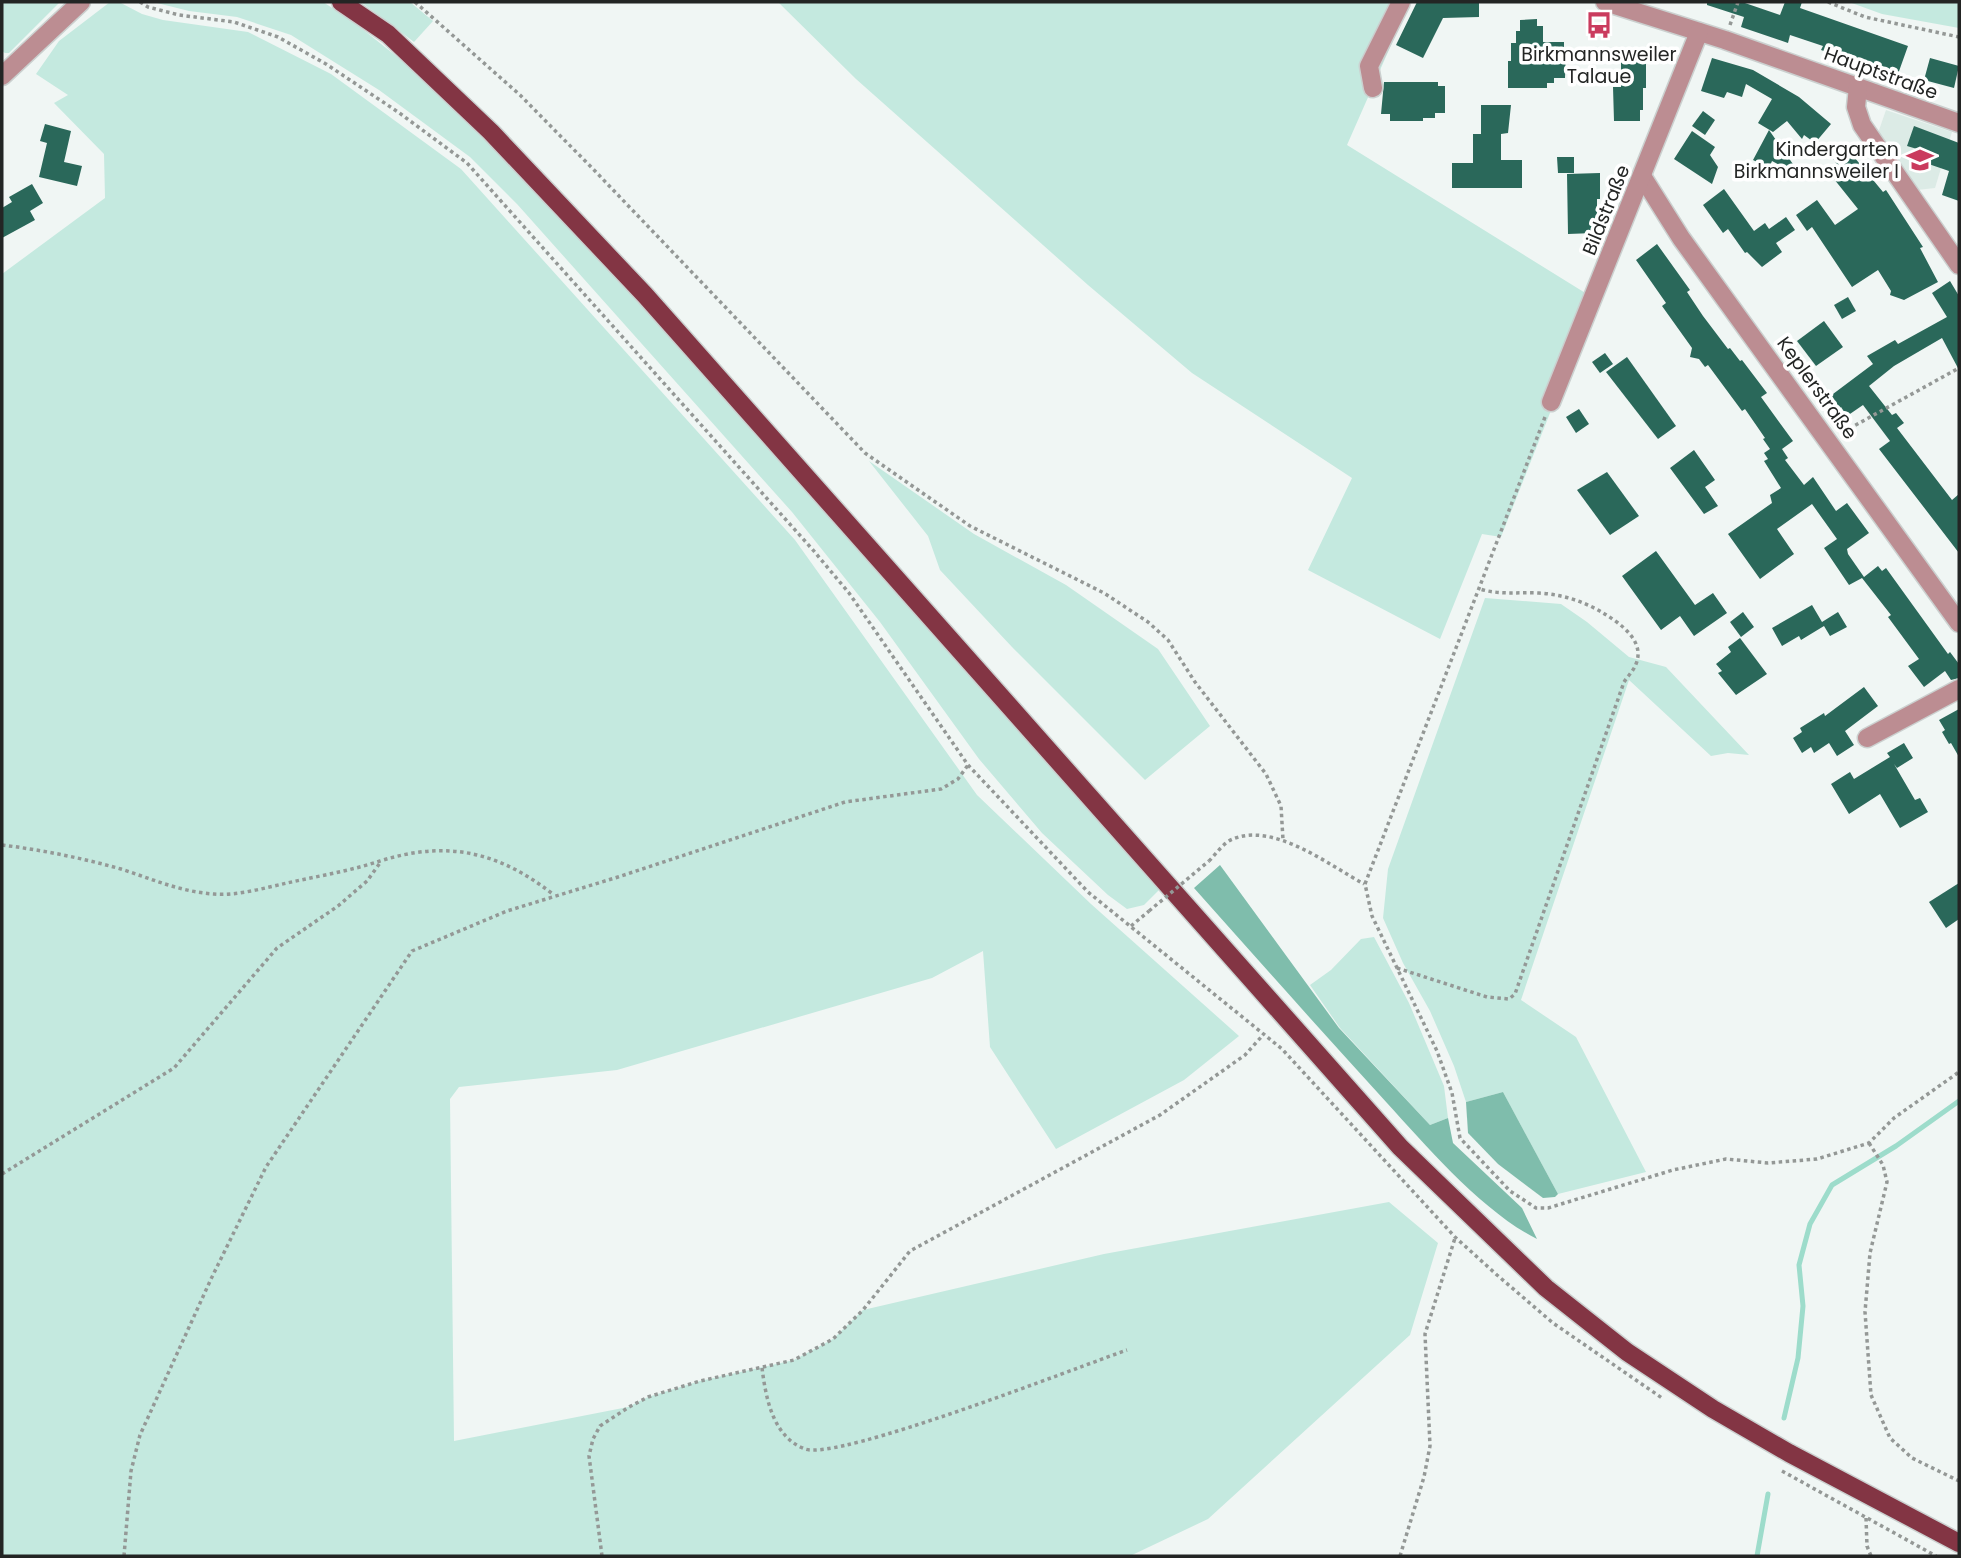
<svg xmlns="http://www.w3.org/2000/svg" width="1961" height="1558" viewBox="0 0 1961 1558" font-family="Poppins,sans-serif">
<rect width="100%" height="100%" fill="#f0f6f4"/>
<polygon fill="#dcebe6" points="1886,110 1952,132 1935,188 1917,190 1878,133"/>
<g fill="#c4e9df">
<polygon points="2,2 60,2 9,53 5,53 2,51"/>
<polygon points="110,2 119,2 142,14 163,20 248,32 331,74 461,169 795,540 977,795 1091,904 1239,1036 1184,1080 1056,1149 990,1047 983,951 932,978 617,1070 459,1087 450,1099 454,1441 628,1407 648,1397 700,1381 794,1360 833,1339 863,1310 1104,1254 1389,1202 1438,1243 1410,1335 1208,1519 1130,1556 2,1556 2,274 105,198 104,154 54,103 68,95 36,74 59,41"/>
<polygon points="153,2 323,2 351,20 420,75 529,180 649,312 1160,889 1144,905 1127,909 1108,895 1042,833 979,759 880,622 792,512 517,204 470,157 379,90 291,35 237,17 189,11"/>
<polygon points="361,2 410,2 433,21 414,42"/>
<polygon points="778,2 1410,2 1347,145 1595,299 1501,537 1482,534 1440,639 1308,570 1352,478 1192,373 1088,285 856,79"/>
<polygon points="1849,2 1959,2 1959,28 1882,14"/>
<polygon points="869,461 974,534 1066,585 1158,649 1210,726 1145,780 1012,647 940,570 928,536"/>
<polygon points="1485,598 1561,604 1587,622 1629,657 1666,667 1749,755 1728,753 1711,756 1629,680 1521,1000 1576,1037 1646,1172 1558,1194 1503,1092 1466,1102 1454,1066 1430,1011 1403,963 1383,918 1388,869"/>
<polygon points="1374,937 1409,1003 1444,1086 1448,1118 1430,1125 1340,1028 1310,985 1331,970 1361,939"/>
</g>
<g fill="#7fbdac">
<path d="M1220,865L1339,1028L1430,1125L1448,1118L1453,1143L1522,1208L1537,1239C1483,1212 1428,1148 1387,1103C1322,1032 1258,960 1194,888Z"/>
<polygon points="1503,1092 1558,1194 1555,1197 1543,1198 1498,1164 1468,1133 1466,1102"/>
</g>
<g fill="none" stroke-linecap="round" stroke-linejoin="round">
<g stroke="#9ddccb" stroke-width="5">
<polyline points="1784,1418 1798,1358 1803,1306 1799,1265 1810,1224 1832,1185 1896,1146 1959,1101"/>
<polyline points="1757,1556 1768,1494"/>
</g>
</g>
<g fill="#2a685a">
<polygon points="1417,2 1479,2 1479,17 1443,18 1423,58 1396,45"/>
<polygon points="1707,2 1742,2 1780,15 1785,2 1802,2 1800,8 1908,46 1898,74 1881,69 1880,71 1821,50 1823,46 1790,35 1788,43 1741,27 1744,17 1707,5"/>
<polygon points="1537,19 1537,26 1543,26 1543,42 1564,42 1564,51 1566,51 1565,78 1554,78 1554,83 1547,83 1547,88 1508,88 1508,61 1511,61 1511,43 1516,43 1516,31 1520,31 1520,20"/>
<polygon points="1712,58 1753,70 1799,97 1831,124 1815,143 1804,135 1802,139 1787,121 1773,132 1758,123 1772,99 1746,84 1742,97 1727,92 1724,98 1701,91"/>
<polygon points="1930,58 1959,66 1954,88 1924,80"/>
<polygon points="1621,60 1646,60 1646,88 1643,88 1643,110 1640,110 1640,121 1614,121 1613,87 1621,87"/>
<polygon points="1384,82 1438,82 1438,86 1445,86 1445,113 1435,113 1435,118 1423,118 1423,121 1390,121 1390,114 1381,114"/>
<polygon points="1481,105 1511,105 1508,133 1501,134 1501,160 1522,160 1522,188 1452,188 1452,163 1473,163 1473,134 1481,134"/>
<polygon points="1703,111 1715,120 1705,135 1692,126"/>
<polygon points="45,124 71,131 64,162 82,166 77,186 39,177 47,143 40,141"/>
<polygon points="1914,126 1959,143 1959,201 1942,195 1949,171 1914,159 1917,149 1907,146"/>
<polygon points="1769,130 1802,177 1772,161 1769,168 1753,160"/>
<polygon points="1692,131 1715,147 1710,155 1718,167 1712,184 1674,159"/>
<polygon points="1845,146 1883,192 1886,190 1923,247 1920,248 1938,282 1904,300 1890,295 1891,291 1878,270 1852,287 1812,227 1807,231 1796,215 1817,200 1835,225 1858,209 1830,174 1839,167 1832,157"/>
<polygon points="1557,157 1574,157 1574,173 1558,173"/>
<polygon points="1600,173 1600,199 1597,199 1597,221 1594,221 1594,233 1568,234 1567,174"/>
<polygon points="32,184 43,203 30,211 35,220 2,238 2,208 12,202 9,197"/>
<polygon points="1724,189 1754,231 1765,223 1769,229 1786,217 1795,230 1776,243 1782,252 1762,267 1747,252 1745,253 1728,229 1723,233 1703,205"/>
<polygon points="1657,244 1690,290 1687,292 1703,316 1728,349 1730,348 1740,361 1742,360 1767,393 1761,397 1793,441 1782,449 1788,458 1785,460 1804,485 1813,477 1836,511 1847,503 1869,533 1847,549 1848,554 1864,577 1878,566 1882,571 1886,568 1948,654 1950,652 1959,664 1959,678 1951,680 1945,671 1924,687 1908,666 1919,659 1888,617 1891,615 1862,578 1849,585 1824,548 1837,539 1812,504 1777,529 1794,554 1760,579 1728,534 1772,503 1770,495 1781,488 1764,461 1768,459 1764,453 1770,449 1763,439 1765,438 1745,409 1742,411 1708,365 1705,367 1699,359 1690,357 1692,348 1662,306 1666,303 1636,260"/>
<polygon points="1950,281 1959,296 1959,370 1942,338 1894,366 1869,386 1892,415 1896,413 1904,423 1897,428 1952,500 1959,494 1959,553 1879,449 1890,441 1863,405 1847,416 1841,407 1838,410 1829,397 1873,364 1867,356 1895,340 1898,344 1947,317 1932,293"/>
<polygon points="1848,297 1856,311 1842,319 1834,305"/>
<polygon points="1824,321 1843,347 1816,366 1797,341"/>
<polygon points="1605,353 1613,364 1600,373 1592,362"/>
<polygon points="1627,357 1676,426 1658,439 1606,372"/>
<polygon points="1579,409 1589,424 1576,433 1566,417"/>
<polygon points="1694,450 1715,480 1705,487 1718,506 1704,514 1670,468"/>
<polygon points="1607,472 1639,516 1610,535 1577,490"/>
<polygon points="1656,551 1695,605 1713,593 1727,613 1694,636 1680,616 1661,630 1622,576"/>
<polygon points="1812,605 1822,622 1838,612 1847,627 1830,636 1824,626 1801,640 1799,636 1782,646 1772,628"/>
<polygon points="1743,612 1754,627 1741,637 1730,622"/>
<polygon points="1740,638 1767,674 1736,695 1718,673 1722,671 1716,664 1731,652 1728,647"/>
<polygon points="1864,687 1878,706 1845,731 1854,745 1837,756 1829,743 1814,753 1811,747 1802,753 1793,738 1802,732 1800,728 1824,713 1825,716"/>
<polygon points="1959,709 1959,757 1951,743 1949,744 1942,732 1945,730 1939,720"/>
<polygon points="1904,743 1913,758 1897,768 1894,764 1915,800 1920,798 1928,812 1900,828 1880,794 1849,814 1831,784 1850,772 1854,779 1890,757 1887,753"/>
<polygon points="1959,883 1959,919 1946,928 1929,902"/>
</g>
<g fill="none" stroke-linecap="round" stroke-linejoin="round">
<defs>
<g id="minor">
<polyline points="1605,2 1725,40 1959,123"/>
<polyline points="2,76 81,2"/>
<polyline points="1858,87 1856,107 1862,125 1959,265"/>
<polyline points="1373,88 1369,66 1401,2"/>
<polyline points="1642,176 1681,238 1959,623"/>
<polyline points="1551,402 1699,32"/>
<polyline points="1867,738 1959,689"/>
</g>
<polyline id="major" points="341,2 388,34 491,132 645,295 1400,1147 1546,1288 1627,1352 1713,1409 1789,1453 1959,1543"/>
</defs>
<use href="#minor" stroke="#cbd0cf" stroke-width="21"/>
<use href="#major" stroke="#cbd0cf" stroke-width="21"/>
<g stroke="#949896" stroke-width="3.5" stroke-dasharray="3.5 3.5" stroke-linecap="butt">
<polyline points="140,2 148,7 179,15 234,22 278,37 326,64 398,112 467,163 813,550 849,593 968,765 1088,892 1282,1049 1455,1237 1497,1275 1553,1323 1662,1398"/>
<polyline points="415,2 520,95 595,171 865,453 970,526 1104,593 1148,622 1168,640 1195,682 1266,774 1281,806 1283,840"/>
<polyline points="1828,2 1865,17 1959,37"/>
<polyline points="1730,25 1738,2"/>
<polyline points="1545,417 1365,884 1372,916 1437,1051 1452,1093 1460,1138 1510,1191 1536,1208 1548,1208 1673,1170 1726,1159 1768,1163 1817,1159 1869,1143 1894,1118 1959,1072"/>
<polyline points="1843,432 1959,368"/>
<path d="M2,845C42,850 82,858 121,869C152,879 181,892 214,894C237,896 264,888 287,883C318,876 350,871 380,861C447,840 498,851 554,895"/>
<path d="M1209,861C1216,854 1224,842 1233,839C1274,822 1329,865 1364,884"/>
<polyline points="1131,926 1149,911"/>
<path d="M1397,968L1487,997L1509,999L1515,994L1624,682C1628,676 1634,670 1636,664C1643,647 1631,633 1618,623C1594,605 1569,595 1539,593C1518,592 1499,595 1480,589"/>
<polyline points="1869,1143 1883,1165 1887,1182 1870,1253 1865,1312 1871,1395 1890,1438 1912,1458 1959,1481"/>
<polyline points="2,1174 174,1068 277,948 338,906 367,881 380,863"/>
<path d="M762,1368C766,1399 773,1437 805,1449C839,1461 1078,1367 1127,1350"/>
<polyline points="1782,1471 1936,1556"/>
<polyline points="1866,1518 1867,1546 1871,1556"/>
<polyline points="124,1556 131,1471 140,1435 211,1279 266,1167 412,951 507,911 618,877 845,802 941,789 958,779 968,765"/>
<polyline points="602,1556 589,1456 593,1439 600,1426 629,1407 648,1397 700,1381 794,1360 833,1339 863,1310 910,1251 1160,1115 1245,1055 1263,1035"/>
<polyline points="1400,1556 1424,1477 1430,1446 1425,1334 1455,1238"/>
</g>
<use href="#minor" stroke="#bc8d92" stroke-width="18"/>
<use href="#major" stroke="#833544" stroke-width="18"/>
<polyline stroke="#949896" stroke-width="3.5" stroke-dasharray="3.5 3.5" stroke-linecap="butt" points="1149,911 1209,861"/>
</g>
<defs>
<symbol id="bus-bare" viewBox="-9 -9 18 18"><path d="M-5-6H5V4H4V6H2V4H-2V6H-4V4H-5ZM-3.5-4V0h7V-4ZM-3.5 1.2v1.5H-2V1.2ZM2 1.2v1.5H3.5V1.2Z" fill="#ca3b5e" stroke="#fff" stroke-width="2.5" paint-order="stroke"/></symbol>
<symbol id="school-bare" viewBox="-9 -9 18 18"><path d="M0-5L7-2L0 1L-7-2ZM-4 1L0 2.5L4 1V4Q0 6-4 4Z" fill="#ca3b5e" stroke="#fff" stroke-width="2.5" paint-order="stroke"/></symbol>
</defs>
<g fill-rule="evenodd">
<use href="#bus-bare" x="1580" y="6" width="38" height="38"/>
<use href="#school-bare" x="1901" y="141" width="38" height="38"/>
</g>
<g text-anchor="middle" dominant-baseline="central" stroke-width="7" stroke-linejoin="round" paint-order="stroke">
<g font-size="19" fill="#232524" stroke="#fff">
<text x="1599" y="54">Birkmannsweiler<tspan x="1599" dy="22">Talaue</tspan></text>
<text x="1899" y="149" text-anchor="end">Kindergarten<tspan x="1899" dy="22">Birkmannsweiler I</tspan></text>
</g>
<g font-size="19" fill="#232524" stroke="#fff">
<text transform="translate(1881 73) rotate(20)">Hauptstraße</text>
<text transform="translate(1606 210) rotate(-68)">Bildstraße</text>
<text transform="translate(1817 388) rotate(54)">Keplerstraße</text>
</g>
</g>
<rect width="1961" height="1558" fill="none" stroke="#232524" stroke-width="7"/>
</svg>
